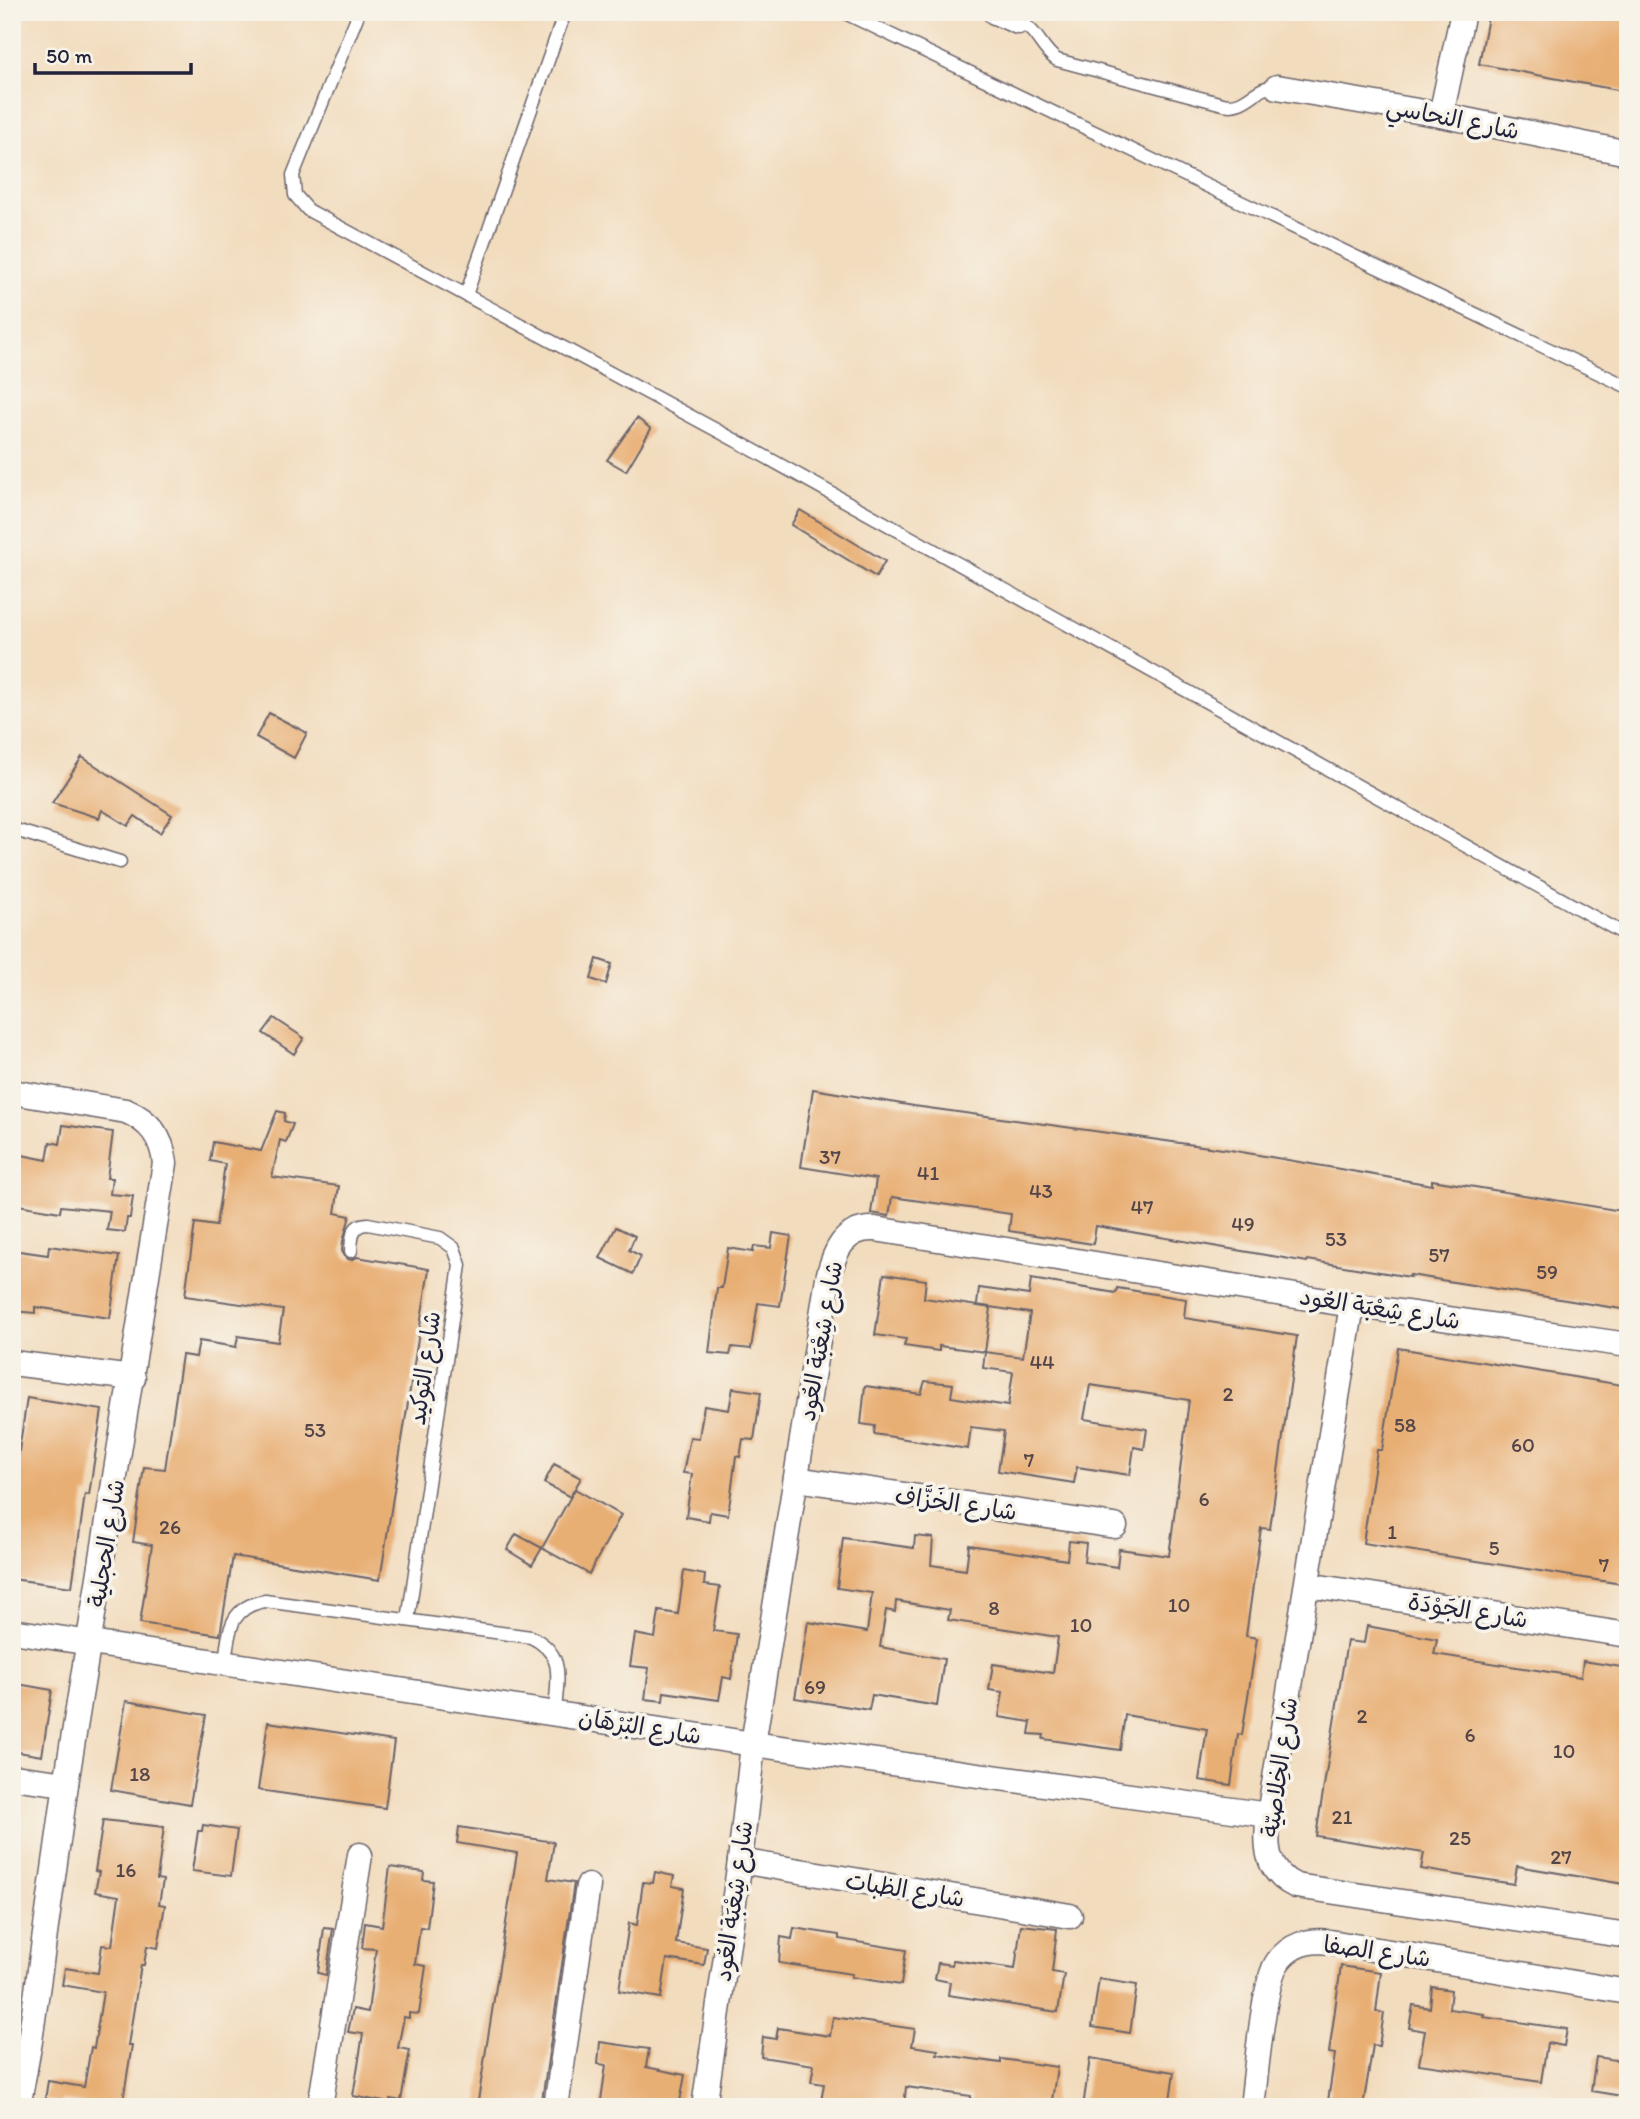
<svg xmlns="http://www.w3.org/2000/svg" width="1640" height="2119" viewBox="0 0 1640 2119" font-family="Itim,'Playpen Sans Arabic',sans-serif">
<rect width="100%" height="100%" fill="#f7f3e8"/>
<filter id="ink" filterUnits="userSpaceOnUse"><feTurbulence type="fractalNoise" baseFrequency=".0143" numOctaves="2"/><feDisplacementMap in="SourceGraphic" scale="14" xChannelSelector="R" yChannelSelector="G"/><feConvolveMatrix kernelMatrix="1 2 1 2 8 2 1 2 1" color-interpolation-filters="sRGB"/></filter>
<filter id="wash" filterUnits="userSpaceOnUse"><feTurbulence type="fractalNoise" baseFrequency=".00686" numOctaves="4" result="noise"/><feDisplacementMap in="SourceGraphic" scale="28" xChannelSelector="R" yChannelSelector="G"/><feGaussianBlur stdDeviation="1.57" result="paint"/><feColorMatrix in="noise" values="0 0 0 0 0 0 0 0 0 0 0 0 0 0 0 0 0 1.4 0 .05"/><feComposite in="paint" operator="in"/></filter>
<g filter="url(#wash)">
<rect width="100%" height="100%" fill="#f2dcbe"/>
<g id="blocks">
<g fill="#e8af74">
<polygon points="1489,12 1628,12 1628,92 1479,64"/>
<polygon points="637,418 651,429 626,471 607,460"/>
<polygon points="800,510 885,561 876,577 791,525"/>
<polygon points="269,713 307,733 294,758 256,737"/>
<polygon points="82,757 172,815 160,833 135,816 128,826 102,810 99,818 52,803"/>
<polygon points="597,959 612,964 606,984 591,979"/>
<polygon points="274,1018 304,1038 294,1054 263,1033"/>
<polygon points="813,1089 914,1106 1230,1150 1432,1185 1432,1180 1628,1212 1628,1310 1410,1275 1410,1277 1308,1260 1307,1262 1096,1226 1093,1244 1009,1231 1011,1214 892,1197 889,1216 871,1213 876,1179 801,1167"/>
<polygon points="277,1111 285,1113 284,1121 293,1124 286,1142 280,1140 272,1177 339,1186 335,1213 350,1216 343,1241 342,1251 346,1258 351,1260 357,1257 429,1269 380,1580 233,1556 220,1635 140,1623 152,1545 133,1542 144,1467 165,1469 182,1355 196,1357 199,1341 236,1347 238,1336 278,1342 283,1310 185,1296 195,1223 216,1226 225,1164 210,1161 213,1142 261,1151"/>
<polygon points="63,1125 113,1132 107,1178 112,1178 110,1194 133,1196 130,1218 127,1218 125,1232 107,1230 110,1211 61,1206 60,1212 12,1204 12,1153 47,1160 50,1142 60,1144"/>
<polygon points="616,1227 635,1236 629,1250 641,1256 633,1274 600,1258"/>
<polygon points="773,1233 791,1236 780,1306 758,1303 751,1349 732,1347 730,1355 709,1353 717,1288 722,1288 728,1248 753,1252 754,1246 771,1248"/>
<polygon points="49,1246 119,1256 110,1318 35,1307 35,1313 12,1311 12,1250 48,1255"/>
<polygon points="884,1274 926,1280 924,1298 991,1308 985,1352 939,1346 939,1351 904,1346 906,1339 875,1335"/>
<polygon points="1031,1279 1116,1293 1117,1288 1186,1299 1184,1318 1297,1336 1270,1529 1261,1528 1246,1636 1257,1638 1242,1735 1238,1734 1231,1785 1199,1780 1207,1729 1125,1715 1120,1750 1043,1739 1044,1735 1029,1734 1031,1722 999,1717 1003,1692 989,1690 993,1664 1053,1673 1058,1637 948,1620 950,1610 896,1601 895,1612 886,1610 880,1647 944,1659 937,1706 872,1695 869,1710 795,1698 808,1622 867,1632 872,1593 837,1588 843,1538 914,1548 915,1536 933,1538 931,1565 966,1570 969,1545 1067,1560 1069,1541 1086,1543 1084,1562 1117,1567 1119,1549 1169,1556 1189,1400 1090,1385 1084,1419 1147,1429 1144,1449 1134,1447 1130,1475 1077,1467 1074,1483 998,1471 1004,1431 971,1427 968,1449 874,1434 875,1426 861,1424 865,1386 921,1394 925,1381 953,1384 951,1397 1008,1406 1013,1372 983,1368 985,1352 1023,1357 1030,1313 977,1305 979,1288 1029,1295"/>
<polygon points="1398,1348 1628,1386 1628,1585 1363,1543 1377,1450 1382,1450"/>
<polygon points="733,1388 761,1392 754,1440 743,1439 740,1457 736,1456 728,1515 710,1512 709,1521 686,1517 692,1474 683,1473 690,1437 699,1438 704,1406 729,1410"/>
<polygon points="27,1398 102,1410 89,1495 85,1494 72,1587 12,1579 12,1497"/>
<polygon points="554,1464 581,1478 570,1497 544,1483"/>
<polygon points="575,1489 621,1515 589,1574 542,1548"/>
<polygon points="516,1534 542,1548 532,1565 507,1550"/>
<polygon points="684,1571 705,1575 704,1585 720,1587 713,1631 737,1634 731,1679 723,1677 719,1700 664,1692 663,1701 645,1699 649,1668 630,1666 635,1634 655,1638 659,1611 678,1614"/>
<polygon points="1367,1626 1437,1639 1434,1654 1581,1677 1583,1661 1628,1668 1628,1860 1624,1884 1517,1866 1514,1884 1463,1876 1421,1869 1424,1853 1316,1836 1347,1641 1364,1643"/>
<polygon points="12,1683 52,1690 42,1756 12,1751"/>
<polygon points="126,1701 206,1715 190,1804 111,1790"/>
<polygon points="268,1722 394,1741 385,1808 258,1790"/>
<polygon points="103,1820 164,1827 157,1879 163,1880 159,1904 165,1905 158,1948 147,1946 144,1965 141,1965 128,2045 132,2045 122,2107 99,2107 61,2100 61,2103 45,2100 48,2081 84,2087 91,2047 94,2048 103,1992 62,1985 65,1968 98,1973 102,1945 112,1946 119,1896 95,1892 99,1872 95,1871"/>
<polygon points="203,1825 237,1830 231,1876 192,1871 198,1831 202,1831"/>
<polygon points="459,1827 554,1842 548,1879 574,1883 541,2107 477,2107 517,1853 457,1843"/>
<polygon points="390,1867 424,1872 423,1880 433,1881 427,1928 420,1927 415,1964 426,1966 419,2014 409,2013 409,2018 404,2017 398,2048 410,2050 401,2101 390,2099 389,2103 353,2096 363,2034 348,2032 353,2009 368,2012 376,1949 362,1948 365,1923 382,1926"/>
<polygon points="655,1872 674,1876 672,1886 684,1888 676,1943 707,1948 704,1965 667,1959 661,1998 619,1991 629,1923 637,1925 643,1882 653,1883"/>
<polygon points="1021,1925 1057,1929 1052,1972 1064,1974 1058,2012 948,1995 950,1982 935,1979 938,1963 952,1965 953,1960 1015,1969"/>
<polygon points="324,1928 333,1929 326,1975 318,1973"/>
<polygon points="794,1928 839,1935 839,1939 906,1950 901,1985 851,1977 852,1974 779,1963 781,1937 792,1939"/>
<polygon points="1341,1966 1381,1972 1376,2012 1384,2013 1379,2046 1373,2045 1363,2107 1328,2101 1335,2054 1329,2053"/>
<polygon points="1099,1979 1137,1985 1130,2033 1092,2027"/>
<polygon points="1432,1987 1451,1990 1449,2009 1484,2014 1483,2017 1567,2029 1564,2046 1547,2043 1541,2082 1419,2064 1425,2031 1409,2028 1413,2005 1430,2008"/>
<polygon points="833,2017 915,2029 912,2046 938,2050 937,2054 1001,2063 1001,2059 1057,2067 1051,2107 1002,2107 971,2102 971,2096 906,2087 904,2107 820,2107 824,2084 811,2082 814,2065 761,2057 763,2037 776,2039 778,2028 830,2036"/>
<polygon points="600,2042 649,2049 646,2067 685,2075 679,2107 600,2107 606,2065 598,2064"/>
<polygon points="1596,2057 1628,2062 1628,2097 1591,2091"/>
<polygon points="1090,2058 1174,2072 1169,2107 1083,2107"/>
</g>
</g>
</g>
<g filter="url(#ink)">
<use href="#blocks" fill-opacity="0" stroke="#6b6369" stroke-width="2"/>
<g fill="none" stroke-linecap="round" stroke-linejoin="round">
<defs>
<g id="service">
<polyline points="359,12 293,175 295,195 308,210 757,452 1628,936"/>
<polyline points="843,12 1628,387"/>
<path d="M1018,22C1038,29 1040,49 1057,60L1223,104C1247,110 1255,84 1277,87"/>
<polyline points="466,295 565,12"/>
<polyline points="12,829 120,862"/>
<path d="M351,1251C352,1238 351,1224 368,1224L440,1238L454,1248L460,1265L408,1620"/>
<path d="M225,1662C229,1632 229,1607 265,1601L531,1637C566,1654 557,1679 555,1712"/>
</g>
<g id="minor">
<polyline points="995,12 1018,22"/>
<polyline points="1277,87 1441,115 1628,153"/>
<polyline points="1441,115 1463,12"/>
<path d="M12,1092L126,1111C150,1121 162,1137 165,1163L66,1784L30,2041L18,2107"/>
<path d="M1352,1305L1269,1815C1265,1844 1265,1872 1296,1886L1628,1936"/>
<polyline points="12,1363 133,1378"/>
<polyline points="796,1479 1115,1526"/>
<polyline points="1307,1585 1628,1635"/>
<polyline points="12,1631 753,1744 1269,1815"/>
<polyline points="12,1777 66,1784"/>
<polyline points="740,1861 1070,1916"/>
<polyline points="320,2107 360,1855"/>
<polyline points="556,2107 588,1886"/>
<path d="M704,2107L740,1861L753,1744L828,1278C834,1252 844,1227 875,1229L1352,1305L1628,1345"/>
<path d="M1252,2107C1256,2077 1263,1983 1277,1963C1289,1945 1309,1939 1330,1942L1628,1992"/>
</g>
</defs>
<use href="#service" stroke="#6b6369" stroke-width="15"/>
<use href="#minor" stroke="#6b6369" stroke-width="27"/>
<use href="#service" stroke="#fff" stroke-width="12"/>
<use href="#minor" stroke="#fff" stroke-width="24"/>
</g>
</g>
<g text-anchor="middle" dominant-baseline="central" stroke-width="7" stroke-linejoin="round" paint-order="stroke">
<g font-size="21" fill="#544549">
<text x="830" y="1156">37</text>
<text x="928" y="1172">41</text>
<text x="1041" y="1190">43</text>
<text x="1142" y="1206">47</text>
<text x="1243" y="1223">49</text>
<text x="1336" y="1238">53</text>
<text x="1439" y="1254">57</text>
<text x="1547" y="1271">59</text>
<text x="1042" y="1361">44</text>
<text x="1228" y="1393">2</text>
<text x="1405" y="1424">58</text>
<text x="315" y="1429">53</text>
<text x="1523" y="1444">60</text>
<text x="1029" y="1459">7</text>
<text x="1204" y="1498">6</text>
<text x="170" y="1526">26</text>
<text x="1392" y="1531">1</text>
<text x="1494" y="1547">5</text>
<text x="1604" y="1564">7</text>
<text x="1179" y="1604">10</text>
<text x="994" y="1607">8</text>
<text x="1081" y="1624">10</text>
<text x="815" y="1686">69</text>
<text x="1362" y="1715">2</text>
<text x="1470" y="1734">6</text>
<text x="1564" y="1750">10</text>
<text x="140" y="1773">18</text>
<text x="1342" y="1816">21</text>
<text x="1460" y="1837">25</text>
<text x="1561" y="1856">27</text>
<text x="126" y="1869">16</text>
</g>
<g font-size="24" fill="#22223b" stroke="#f7f3e8">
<text transform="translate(1453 118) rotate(11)">شارع النحاسي</text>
<text transform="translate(1380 1308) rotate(9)">شارع شِعْبَة العُود</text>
<text transform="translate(820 1341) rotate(-80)">شارع شِعْبَة العُود</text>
<text transform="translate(424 1368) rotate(-82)">شارع التوكيد</text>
<text transform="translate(956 1503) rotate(8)">شارع الخَزَّاف</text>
<text transform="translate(106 1543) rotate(-81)">شارع الحجلية</text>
<text transform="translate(1468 1610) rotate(9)">شارع الجَوْدَة</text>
<text transform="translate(640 1726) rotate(9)">شارع البُرْهَان</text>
<text transform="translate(1279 1767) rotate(-82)">شارع الخِلاصيّة</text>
<text transform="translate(905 1889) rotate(9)">شارع الظبات</text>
<text transform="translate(733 1901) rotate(-82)">شارع شِعْبَة العُود</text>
<text transform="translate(1377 1951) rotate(8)">شارع الصفا</text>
</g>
</g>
<rect width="1640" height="2119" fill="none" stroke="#f7f3e8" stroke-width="42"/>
<path d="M35 63v10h156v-10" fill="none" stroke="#22223b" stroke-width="3.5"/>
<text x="46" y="63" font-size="21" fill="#22223b" stroke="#f7f3e8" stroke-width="5" paint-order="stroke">50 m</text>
</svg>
